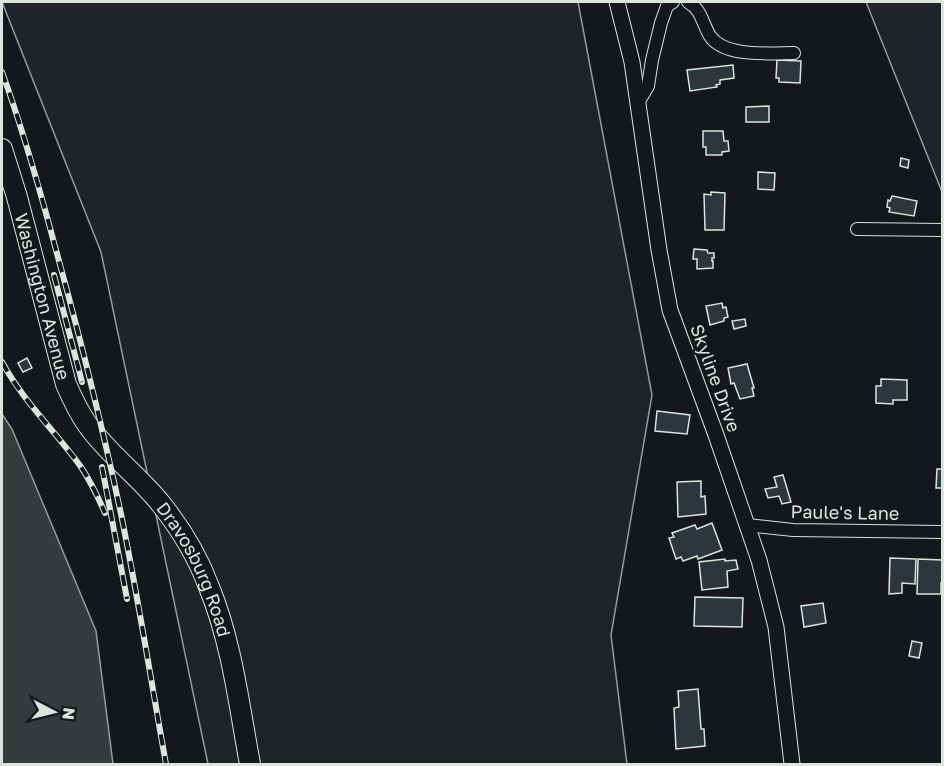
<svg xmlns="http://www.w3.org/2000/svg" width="944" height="766" viewBox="0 0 944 766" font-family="'Golos Text',sans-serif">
<rect width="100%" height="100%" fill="#14181c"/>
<g fill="#202428" stroke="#939e99" stroke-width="1.5">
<polygon points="2,2 578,2 652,395 611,635 627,764 208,764 101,252"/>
<polygon points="866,2 942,2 942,192"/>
</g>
<polygon fill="#363b3e" stroke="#939e99" stroke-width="1.5" points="2,414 12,429 96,631 113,764 2,764"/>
<g fill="#2c363c" stroke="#d8e6dc" stroke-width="1.5">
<polygon points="777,60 801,61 800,83 779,82 779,78 776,78"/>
<polygon points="733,65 734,78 720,80 720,84 716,85 717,87 690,91 687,70"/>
<polygon points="769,106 769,122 746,122 746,107"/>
<polygon points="703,131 723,131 724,141 728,141 729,151 722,152 722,155 706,155 706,147 703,147"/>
<polygon points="901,158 909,160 908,168 900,166"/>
<polygon points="758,172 775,173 774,190 758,189"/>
<polygon points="711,192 725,193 724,230 705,230 704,194 711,195"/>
<polygon points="892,196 917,201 914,216 889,212 890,208 887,207 888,200 890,201"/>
<polygon points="694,249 707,250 708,253 714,253 714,258 712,258 712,261 713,261 713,268 697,269 697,259 693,259"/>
<polygon points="722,303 723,308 726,307 728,317 724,318 724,321 710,325 706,306"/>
<polygon points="745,319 746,326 734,329 732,321"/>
<polygon points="27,358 32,368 23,372 18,363"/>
<polygon points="747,364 754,388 752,388 754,396 740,399 734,383 731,384 728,368"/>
<polygon points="881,379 907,380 907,400 893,400 893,404 876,403 876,386 881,386"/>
<polygon points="657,411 690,415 687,434 655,431"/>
<polygon points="937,469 942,469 942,488 936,488"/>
<polygon points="783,475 791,502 782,504 779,496 768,498 765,489 777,487 774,477"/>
<polygon points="701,481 701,497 705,496 706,514 678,517 677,482"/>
<polygon points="712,523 722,550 698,559 697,556 683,561 681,557 676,559 669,538 674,537 672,533 695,525 697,529"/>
<polygon points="890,558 916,559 915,584 902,583 902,593 889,594"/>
<polygon points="725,559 725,561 736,560 738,569 727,571 728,587 702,590 699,562"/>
<polygon points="918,559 942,560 942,583 941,583 941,594 917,594"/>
<polygon points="695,597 743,598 742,627 694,626"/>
<polygon points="823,603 826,623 804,627 801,606"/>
<polygon points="912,641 922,643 919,658 909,656"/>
<polygon points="698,689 701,729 704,729 705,746 676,749 674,708 679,707 678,691"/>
</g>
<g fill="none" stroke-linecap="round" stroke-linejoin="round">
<defs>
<g id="minor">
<path d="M688,2C702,10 702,23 710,36C725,58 771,53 794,53"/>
<polyline points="638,103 648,86 652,60 661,23 667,6 673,2"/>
<polyline points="857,229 942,230"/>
<polyline points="747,525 793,530 942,532"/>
</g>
<polyline id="tertiary" points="617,2 632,62 659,250 670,310 716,435 759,560 776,627 792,764"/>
<g id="primary">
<path id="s1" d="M2,149L17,197L66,384C72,398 78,411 87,424C107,453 139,476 161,504C181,529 198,557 209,587C232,643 239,705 250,764"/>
</g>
</defs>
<use href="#minor" stroke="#d8e6dc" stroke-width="14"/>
<use href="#tertiary" stroke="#d8e6dc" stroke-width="17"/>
<use href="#primary" stroke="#d8e6dc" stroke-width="22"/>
<use href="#minor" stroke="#14181c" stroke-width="12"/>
<use href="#tertiary" stroke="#14181c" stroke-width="15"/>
<use href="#primary" stroke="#14181c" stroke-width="20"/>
<defs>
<g id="rail">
<path d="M2,72C23,130 40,190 56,250C80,337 102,425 121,514C138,597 151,681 166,764"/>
<polyline points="54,275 82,382"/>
<path d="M2,362C23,401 55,431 81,467C91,482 98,497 105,513"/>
<polyline points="102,467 127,599"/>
</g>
</defs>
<use href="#rail" stroke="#d8e6dc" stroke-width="6"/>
<use href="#rail" stroke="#14181c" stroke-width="4" stroke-dasharray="11" stroke-linecap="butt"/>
</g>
<g text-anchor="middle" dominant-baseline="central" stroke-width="4.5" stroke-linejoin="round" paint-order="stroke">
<g font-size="18" fill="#d8e6dc" stroke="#14181c">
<text stroke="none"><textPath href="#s1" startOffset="153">Washington Avenue</textPath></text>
<text transform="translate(716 378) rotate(70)">Skyline Drive</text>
<text transform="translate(845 512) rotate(1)">Paule's Lane</text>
<text stroke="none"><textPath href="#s1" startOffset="472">Dravosburg Road</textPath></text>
</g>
</g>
<rect width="944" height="766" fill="none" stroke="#d8e6dc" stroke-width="6"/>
<g transform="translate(54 712) rotate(97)" stroke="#14181c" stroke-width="4.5" paint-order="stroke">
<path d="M0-4.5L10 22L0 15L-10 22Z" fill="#d8e6dc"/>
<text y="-9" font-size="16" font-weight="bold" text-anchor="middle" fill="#d8e6dc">N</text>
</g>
</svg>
